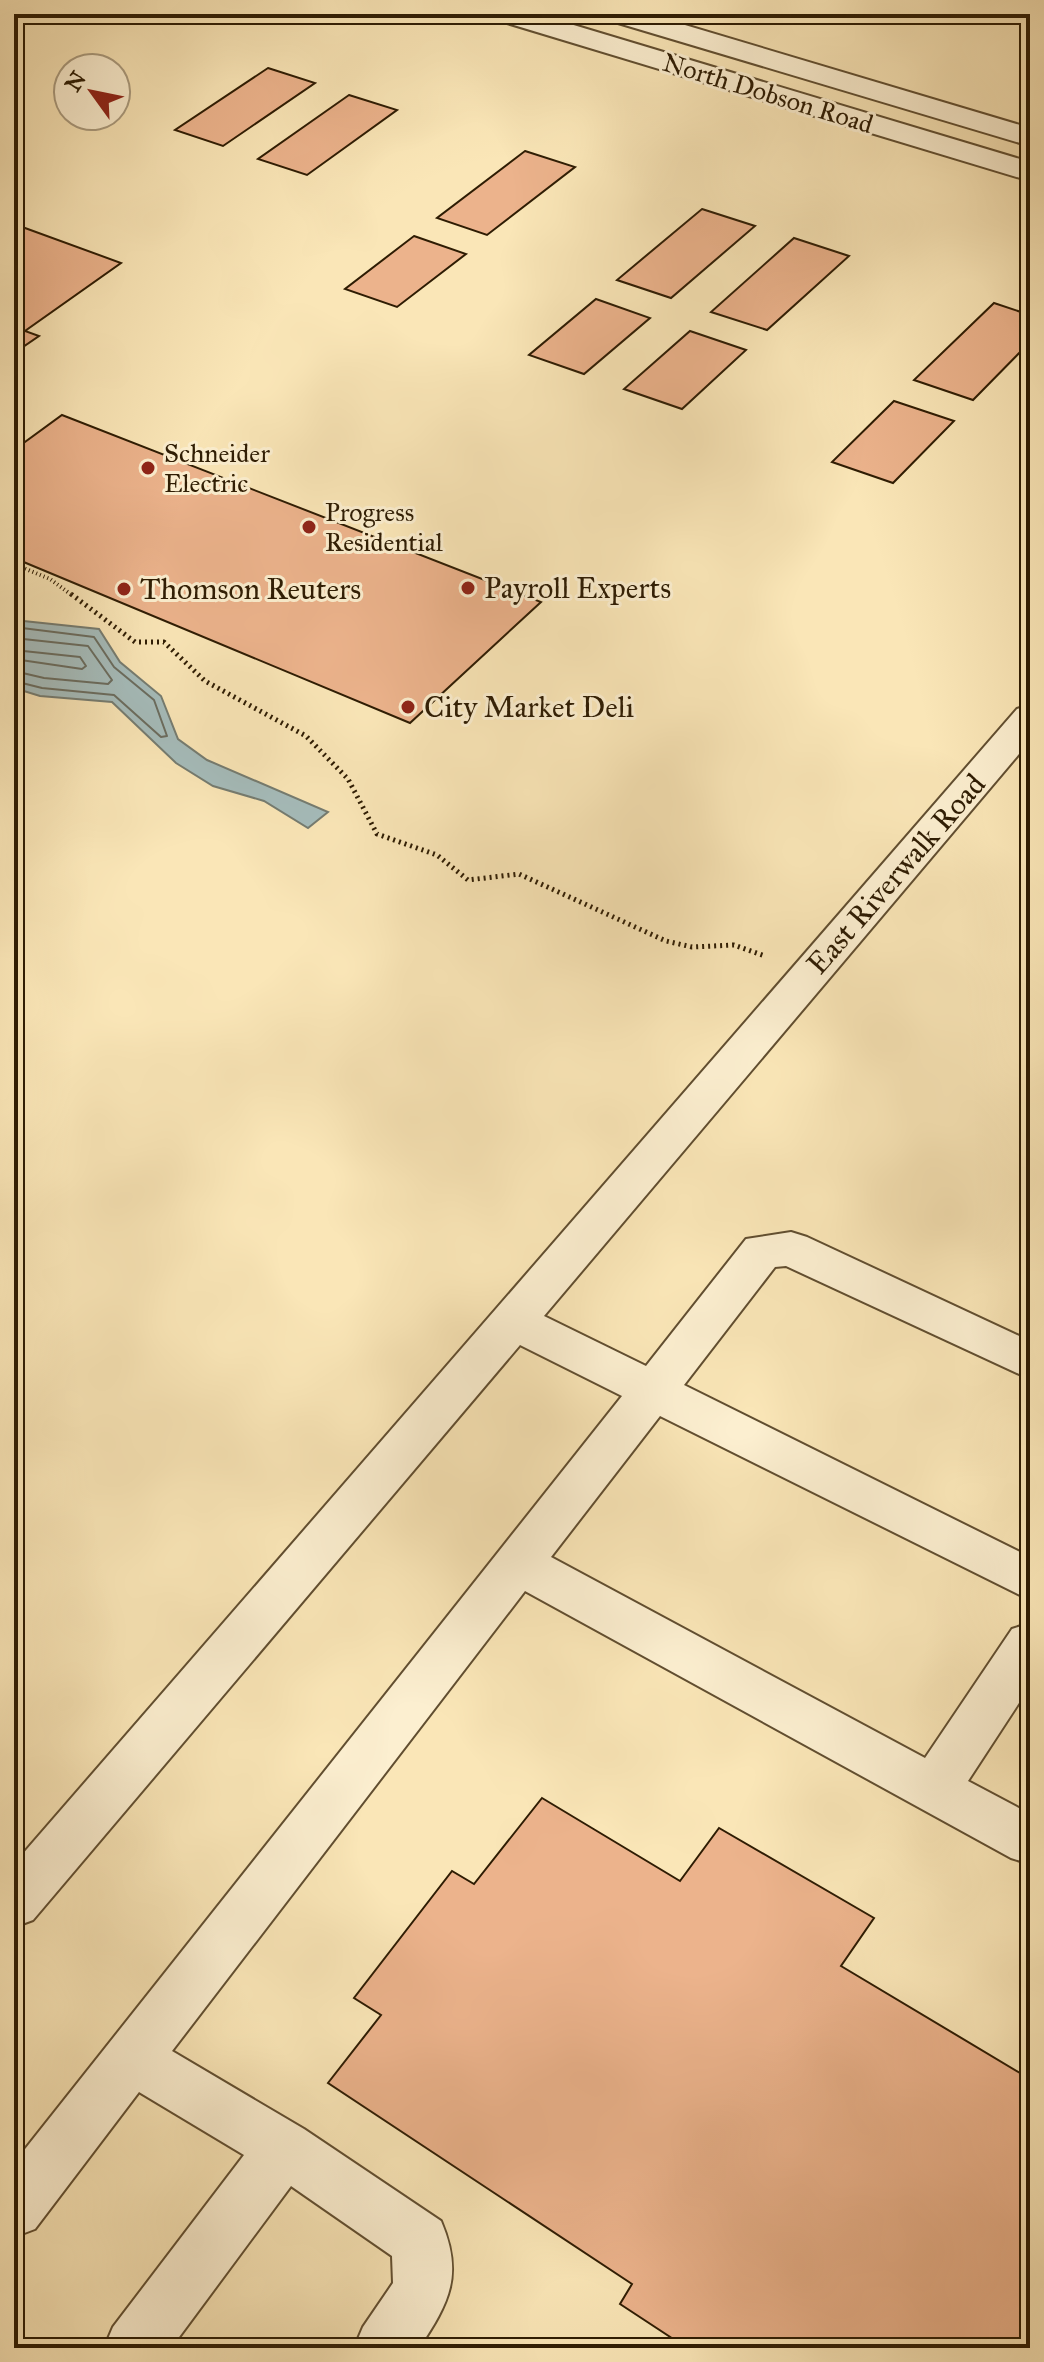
<svg xmlns="http://www.w3.org/2000/svg" width="1044" height="2362" viewBox="0 0 1044 2362" font-family="'IM FELL Great Primer',serif">
<rect width="100%" height="100%" fill="#fae6b7"/>
<filter id="stains"><feTurbulence type="fractalNoise" baseFrequency=".0025" numOctaves="4"/><feColorMatrix values="0 0 0 0 .2 0 0 0 0 .09 0 0 0 0 .02 0 0 0 .5 -.17"/></filter>
<radialGradient id="worn" r=".72"><stop offset=".6" stop-color="#630" stop-opacity="0"/><stop offset="1" stop-color="#630" stop-opacity=".3"/></radialGradient>
<polygon fill="#a5bcbb" stroke="#757c71" stroke-width="2" points="14,620 99,629 120,662 161,696 178,739 207,760 328,812 308,828 264,801 213,786 176,763 112,702 40,696 14,688"/>
<g fill="none" stroke-linecap="round" stroke-linejoin="round">
<g stroke="#6a6c5f" stroke-width="2">
<polyline points="14,627 94,637 114,667 154,700 167,736 161,737 114,695 42,688 14,681"/>
<polyline points="14,638 88,646 112,680 108,684 44,678 14,671"/>
<polyline points="14,650 80,657 86,666 82,669 14,659"/>
</g>
</g>
<g fill="#ecb38c" stroke="#2e1c03" stroke-width="2">
<polygon points="268,68 315,83 223,146 175,130"/>
<polygon points="349,95 397,110 307,175 258,159"/>
<polygon points="525,151 575,167 487,235 437,218"/>
<polygon points="702,209 755,226 671,298 617,280"/>
<polygon points="14,224 121,263 25,331 39,336 14,353"/>
<polygon points="414,236 466,254 397,307 345,289"/>
<polygon points="794,238 849,256 767,330 711,312"/>
<polygon points="596,299 650,318 584,374 529,355"/>
<polygon points="994,303 1030,315 1030,342 973,400 914,380"/>
<polygon points="690,331 746,350 682,409 624,389"/>
<polygon points="894,401 954,421 893,483 832,462"/>
<polygon points="62,415 541,602 410,723 14,558 14,450"/>
<polygon points="542,1798 680,1881 719,1828 874,1918 841,1966 1030,2079 1030,2348 687,2348 620,2304 632,2284 328,2083 381,2015 354,1998 452,1871 474,1884"/>
</g>
<g fill="none" stroke-linecap="round" stroke-linejoin="round">
<defs>
<g id="minor">
<polygon points="493,14 537,14 1030,162 1030,181 497,20"/>
<polygon points="604,14 648,14 1030,128 1030,146 608,20"/>
<path d="M1030,705V741L544,1316L646,1366L746,1239L791,1232L807,1237L1030,1341V1379L786,1266L775,1267L684,1385L1030,1557V1600L660,1416L551,1557L925,1758L1012,1629L1030,1623V1686L968,1781L1030,1814V1864L1011,1858L525,1591L172,2051L304,2129L441,2221C464,2275 449,2303 419,2348H354L363,2327L393,2283L392,2256L291,2186L171,2348H104L113,2327L244,2155L139,2092L35,2229L14,2237V2163L622,1396L520,1345L33,1920L14,1927V1864L1017,709Z"/>
</g>
</defs>
<use href="#minor" stroke="#614e30" stroke-width="4"/>
<polyline stroke="#2e1c03" stroke-width="4" stroke-dasharray="1 3" stroke-linecap="butt" points="14,564 50,579 73,596"/>
<polyline stroke="#2e1c03" stroke-width="5" stroke-dasharray="2 4" stroke-linecap="butt" points="71,594 135,642 164,642 205,681 306,736 348,779 377,834 437,855 468,880 519,874 666,941 692,947 734,945 765,956"/>
<use href="#minor" fill="#fcefd0" fill-rule="evenodd"/>
</g>
<g fill="#8f2418" stroke="#fcefd0" stroke-width="3">
<circle cx="148" cy="468" r="8"/>
<circle cx="309" cy="527" r="8"/>
<circle cx="468" cy="588" r="8"/>
<circle cx="124" cy="589" r="8"/>
<circle cx="408" cy="707" r="8"/>
</g>
<g text-anchor="middle" dominant-baseline="central" stroke-width="6" stroke-linejoin="round" paint-order="stroke">
<g font-size="26" fill="#2e1c03" stroke="#fcefd0">
<text transform="translate(768 93) rotate(17)">North Dobson Road</text>
</g>
<g font-size="26" fill="#2e1c03" stroke="#fcefd0" text-anchor="start">
<text x="164" y="453">Schneider<tspan x="164" dy="30">Electric</tspan></text>
<text x="325" y="512">Progress<tspan x="325" dy="30">Residential</tspan></text>
</g>
<g font-size="30" fill="#2e1c03" stroke="#fcefd0" text-anchor="start">
<text x="484" y="588">Payroll Experts</text>
<text x="140" y="589">Thomson Reuters</text>
<text x="424" y="707">City Market Deli</text>
</g>
<g font-size="30" fill="#2e1c03" stroke="#fcefd0">
<text transform="translate(896 874) rotate(-49)">East Riverwalk Road</text>
</g>
</g>
<rect width="1044" height="2362" fill="none" stroke="#fae6b7" stroke-width="48"/>
<rect x="16" y="16" width="1012" height="2330" fill="none" stroke="#2e1c03" stroke-width="4"/>
<rect x="24" y="24" width="996" height="2314" fill="none" stroke="#2e1c03" stroke-width="2"/>
<g transform="translate(92 92) rotate(303)"><circle r="38" fill="#fcefd0" stroke="#aa9b7e" stroke-width="2"/>
<path d="M0-6L14 30L0 20L-14 30Z" fill="#8f2418"/>
<text y="-12" font-size="22" font-weight="bold" text-anchor="middle" fill="#2e1c03">N</text>
</g>
<rect width="100%" height="100%" filter="url(#stains)"/>
<rect width="100%" height="100%" fill="url(#worn)"/>
</svg>
